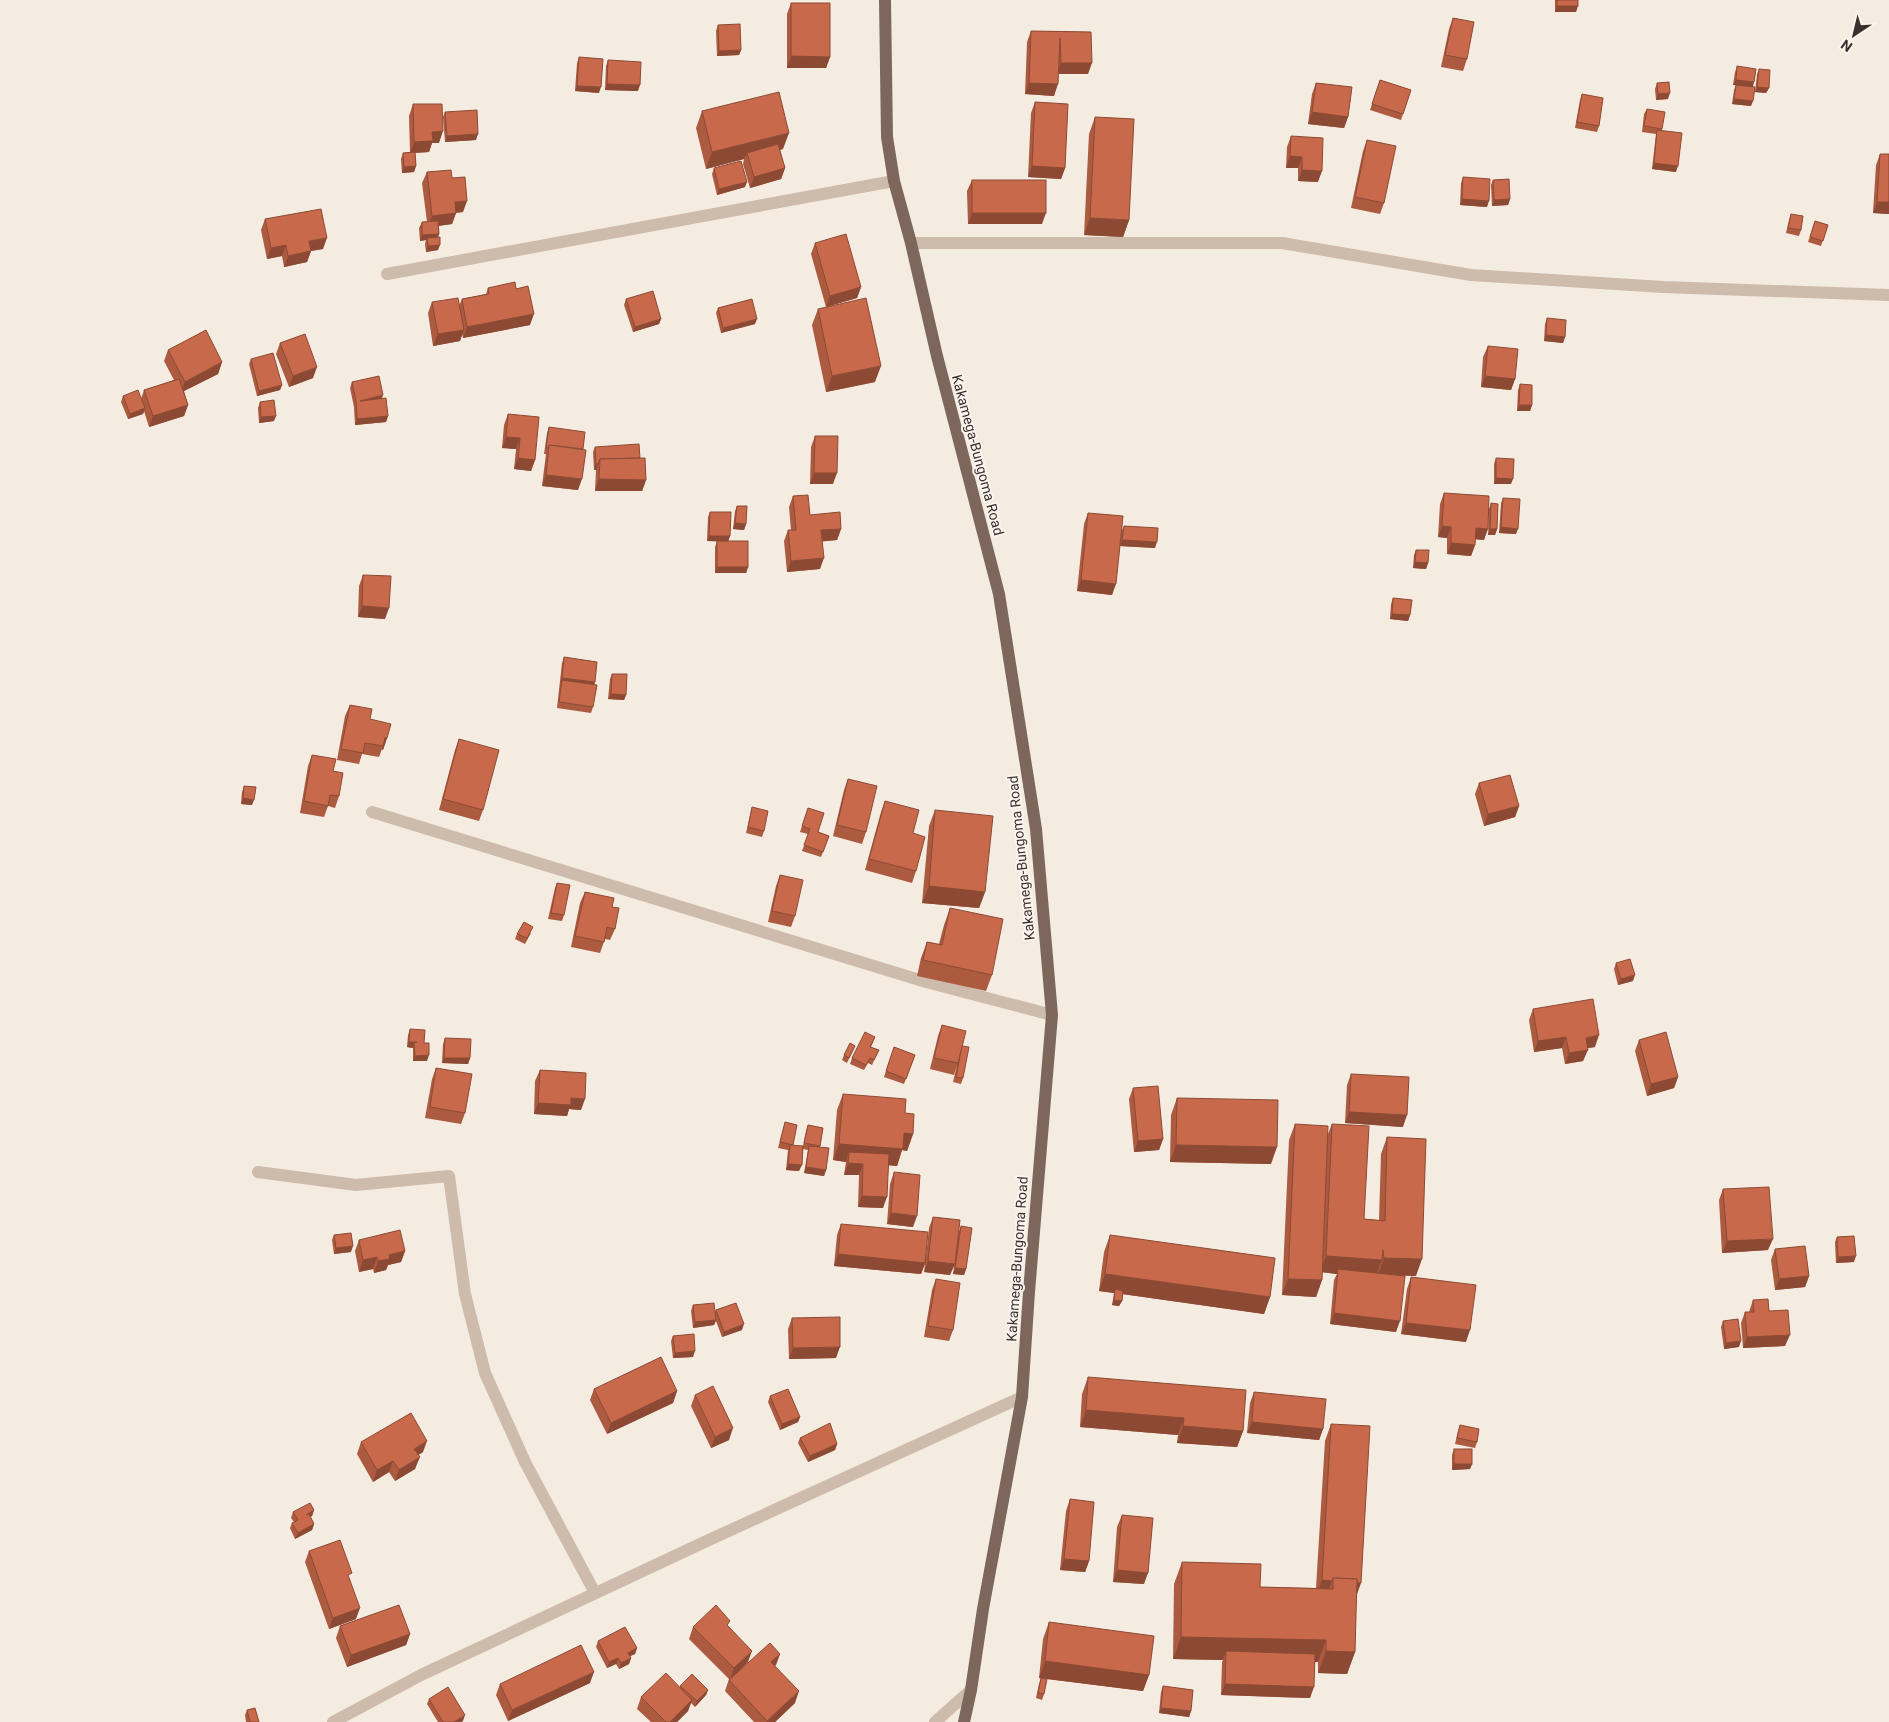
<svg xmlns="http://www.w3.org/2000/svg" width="1889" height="1722" viewBox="0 0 1889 1722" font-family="Roboto,sans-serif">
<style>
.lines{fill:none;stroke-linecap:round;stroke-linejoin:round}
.minor{stroke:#cdbbac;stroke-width:12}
.primary{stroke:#7d675c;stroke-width:12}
.wall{fill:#ac5a40}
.shaded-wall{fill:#8c4a34}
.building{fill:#c8694b;stroke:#8c4a34}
.labels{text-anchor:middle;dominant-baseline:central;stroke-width:4;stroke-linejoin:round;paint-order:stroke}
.street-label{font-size:14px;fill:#3b302b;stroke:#fbf5ee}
</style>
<rect width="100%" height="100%" fill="#f4ebe1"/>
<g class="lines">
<g class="minor">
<path d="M911 243H1282L1471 275 1663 287 1889 295"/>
<path d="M387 274 894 181"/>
<path d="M372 812 926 982 1052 1015"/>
<path d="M258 1172 356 1185 449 1176 465 1294 485 1373 525 1462 595 1593"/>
<path d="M333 1722 421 1675 711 1539 1022 1397"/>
<path d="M935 1722 971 1690"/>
</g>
<path class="primary" d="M885 0 887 137 894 181 911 243 937 356 999 594 1036 829 1052 1015 1029 1292 1022 1397 983 1609 971 1690 964 1722"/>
</g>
<g class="wall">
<path d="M1555 0H1578L1576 12H1555Z"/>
<path d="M791 3 830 57 826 68H787V14Z"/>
<path d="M1453 18 1467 59 1463 71 1441 67 1449 29Z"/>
<path d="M718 25 741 50 739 55 717 56 716 31Z"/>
<path d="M1031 31 1091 32 1088 74H1058L1054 96 1025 94 1027 42Z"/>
<path d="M579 57 599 93 575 91 577 63Z"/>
<path d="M608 60 638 91 605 90 606 66Z"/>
<path d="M1737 66 1754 82 1753 87 1751 106 1732 104 1734 90 1736 85H1733L1735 72Z"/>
<path d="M1759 69 1769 88 1766 93 1755 92 1757 74Z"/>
<path d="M1380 80 1411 90 1401 120 1370 110Z"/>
<path d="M1316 83 1348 117 1344 128 1308 124 1312 94Z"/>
<path d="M1657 83 1668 99 1656 100 1655 89Z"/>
<path d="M1582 94 1599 126 1597 132 1575 128 1580 100Z"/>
<path d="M1035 102 1065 168 1061 179 1028 177 1031 113Z"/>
<path d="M413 104 439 143H432L429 152 415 153 416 166 414 172 402 173 401 159 403 153 410 152 409 116Z"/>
<path d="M1647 109 1662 129V131L1676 172 1652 169 1656 134 1642 132 1644 114Z"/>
<path d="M702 111 783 149 780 150 785 168 781 179 750 188 743 164 744 159 706 169 696 128Z"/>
<path d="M445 112 476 140 445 142 443 117Z"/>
<path d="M1095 117 1129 220 1123 237 1084 235 1089 134Z"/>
<path d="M1291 136 1318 182 1298 181V168H1286L1287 147Z"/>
<path d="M1367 140 1384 203 1380 214 1351 208 1363 151Z"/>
<path d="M1880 154 1889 214 1873 213 1876 165Z"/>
<path d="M714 168 745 187 717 195 712 174Z"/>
<path d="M427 172 452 178 463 212 456 213 452 224 439 226V234L438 237V250L426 252 425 244 426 240 420 241 419 228 422 222H427L422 183Z"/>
<path d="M1463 177 1487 207 1460 205 1461 183Z"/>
<path d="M972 180 1042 224H968L967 191Z"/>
<path d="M1493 180 1510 199 1508 205 1492 206 1491 185Z"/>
<path d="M1791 214 1801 230 1799 236 1786 233 1789 220Z"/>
<path d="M265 219 323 249 311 251 307 262 284 267 282 256 267 259 261 230Z"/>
<path d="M1815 221 1828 225 1821 246 1808 242Z"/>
<path d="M815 243 861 287 857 298 826 307 811 254Z"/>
<path d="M488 288 516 289 530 325 463 338 462 334 460 341 433 346 428 313 432 302 459 306 462 299 486 294Z"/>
<path d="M626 299 661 319 659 324 633 332 624 305Z"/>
<path d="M718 308 755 324 721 333 716 313Z"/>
<path d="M818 309 875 382 826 392 812 325Z"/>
<path d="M1547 318 1565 337 1563 343 1544 341 1545 324Z"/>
<path d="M280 343 313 378 289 387 276 354Z"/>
<path d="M1488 346 1515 379 1511 390 1481 387 1483 357Z"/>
<path d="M168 350 222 362 218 374 184 391 188 405 184 416 149 427 144 411 143 414 128 419 121 402 123 396 141 399 144 390 174 380 164 361Z"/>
<path d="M251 359 282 385 280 390 257 396 249 364Z"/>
<path d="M352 382 382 399 388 416 386 422 355 425 354 407 350 388Z"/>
<path d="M1520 384 1532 405 1530 411H1517L1518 390Z"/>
<path d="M260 402 274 421 259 423 258 408Z"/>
<path d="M508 414 535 460 531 471 514 469 516 449 502 448 504 425Z"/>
<path d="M549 427 578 490 542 486 546 454H544L547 433Z"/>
<path d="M815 436 833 484H810L811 447Z"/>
<path d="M595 447 640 458 646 480 642 491H595L596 470H594L593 452Z"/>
<path d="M1496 458 1511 484H1494V464Z"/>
<path d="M1444 493 1489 509 1491 503 1497 529 1495 535H1488L1489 514 1484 540 1475 539V545L1471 556 1447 554V538L1438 537 1440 504Z"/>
<path d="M793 496 810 515 841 529 837 540 822 541 820 569 787 572 784 541 788 530H791L789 507Z"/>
<path d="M1503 498 1516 534 1499 533 1501 503Z"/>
<path d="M737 506 746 524 744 530 733 529 735 511Z"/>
<path d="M710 512 730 536 728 541 748 567 746 573H715V547L717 541H707L708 517Z"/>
<path d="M1088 513 1122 530 1124 526 1155 548 1120 546 1112 595 1077 591 1084 524Z"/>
<path d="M1416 550 1428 563 1426 569 1413 568 1414 555Z"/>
<path d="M363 575 385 619 358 617 359 586Z"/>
<path d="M1393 598 1410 615 1408 621 1390 619 1391 604Z"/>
<path d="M564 657 595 682 594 685 593 707 591 713 557 708 562 663Z"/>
<path d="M612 674 626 695 624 700 608 699 610 679Z"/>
<path d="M350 705 370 719 387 738 383 750 382 749 379 757 362 754 359 764 337 760 345 716Z"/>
<path d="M459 739 483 810 479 821 439 810 455 750Z"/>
<path d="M312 755 333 771 339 796 335 808 328 806 324 817 300 813 308 766Z"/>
<path d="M848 779 866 832 862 844 833 836 844 790Z"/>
<path d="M1479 783 1519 806 1515 817 1484 826 1475 794Z"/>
<path d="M244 786 252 805 241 804 242 792Z"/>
<path d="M885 801 913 833 916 871 912 883 865 870 881 812Z"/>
<path d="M752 807 764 831 762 837 746 833Z"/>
<path d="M808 808 818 832 829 836 821 857 802 851 808 834 800 832Z"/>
<path d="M935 810 985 892 979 908 922 903 929 826Z"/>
<path d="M780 875 795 916 791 927 768 922 776 886Z"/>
<path d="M557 883 564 915 562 921 548 919 555 888Z"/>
<path d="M585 892 612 907 615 929 610 940 605 939 600 953 571 947 580 903Z"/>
<path d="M950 908 992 975 986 991 917 976 921 958 927 942 939 944 944 925Z"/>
<path d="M531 933 525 944 515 939 517 934Z"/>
<path d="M1616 963 1633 981 1618 985 1614 969Z"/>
<path d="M1533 1009 1595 1047 1587 1048 1583 1061 1565 1064 1562 1048 1534 1052 1529 1020Z"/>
<path d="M942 1025 962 1046 963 1078 961 1084 953 1082 957 1065 954 1075 930 1069 938 1036Z"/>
<path d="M410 1029 424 1043 427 1061H413V1048L407 1047 408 1035Z"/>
<path d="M875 1037 871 1047 879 1050 872 1065 868 1063 864 1070 850 1064 852 1058Z"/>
<path d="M445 1038 470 1058 468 1064 442 1063 443 1044Z"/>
<path d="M1639 1040 1678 1077 1674 1088 1647 1096 1635 1051Z"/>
<path d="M855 1046 847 1063 842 1060 844 1055Z"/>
<path d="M894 1047 915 1055 904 1084 884 1077Z"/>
<path d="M436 1068 465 1113 461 1124 425 1118 432 1079Z"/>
<path d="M540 1070 581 1110 569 1109 567 1116 534 1114 535 1081Z"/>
<path d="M1351 1074 1403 1127 1345 1123 1347 1085Z"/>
<path d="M1133 1088 1163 1139 1159 1150 1134 1152 1129 1099Z"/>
<path d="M843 1094 913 1134 907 1151 902 1150 897 1166 888 1165 883 1208 858 1207 859 1175H844L846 1162 833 1160 837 1110Z"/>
<path d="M1177 1098 1271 1164 1170 1162 1171 1115Z"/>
<path d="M785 1122 797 1125 792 1146H803L806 1131 808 1125 823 1128 820 1147 826 1170 824 1176 804 1173 808 1150 803 1149 799 1171 786 1170 788 1150 778 1148Z"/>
<path d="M1295 1124 1328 1134 1332 1124 1364 1219 1379 1220 1381 1154 1387 1137 1416 1276 1396 1275V1332L1330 1324 1334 1280 1337 1274 1322 1272V1280L1316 1297 1282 1295 1289 1140Z"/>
<path d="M894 1172 913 1227 887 1224 890 1184Z"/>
<path d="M1723 1189 1768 1250 1722 1253 1719 1200Z"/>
<path d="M933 1217 950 1275 924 1272 925 1264 921 1274 834 1266 837 1235 841 1224 926 1256 929 1228Z"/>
<path d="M961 1226 966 1269 964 1275 953 1274 959 1231Z"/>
<path d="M334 1235 351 1252 334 1254 332 1240Z"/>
<path d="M1110 1235 1270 1297 1264 1314 1122 1294V1301L1119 1306 1112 1305 1114 1293 1099 1291 1104 1252Z"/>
<path d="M1837 1237 1854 1262 1836 1263 1835 1242Z"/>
<path d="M359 1240 405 1251 401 1262 388 1265 386 1270 374 1273 373 1269 359 1272 355 1251Z"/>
<path d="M1775 1249 1809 1276 1805 1287 1775 1290 1771 1260Z"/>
<path d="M1411 1277 1466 1342 1401 1334 1407 1289Z"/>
<path d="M936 1279 953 1330 949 1341 924 1337 932 1290Z"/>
<path d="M1753 1300 1769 1311 1785 1346 1743 1348 1741 1323 1745 1312H1749Z"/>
<path d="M693 1305 715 1312 716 1310 742 1330 722 1337 716 1321 714 1325 693 1328 691 1311Z"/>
<path d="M792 1318 836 1358 789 1359 788 1329Z"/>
<path d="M1723 1321 1739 1347 1724 1349 1721 1327Z"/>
<path d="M673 1336 693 1357 673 1358 671 1341Z"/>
<path d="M1088 1377 1243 1431 1237 1447 1177 1443 1178 1435 1080 1427 1082 1394Z"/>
<path d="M594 1389 677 1391 673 1403 607 1434 590 1400Z"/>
<path d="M1254 1392 1323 1429 1319 1440 1247 1433 1250 1403Z"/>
<path d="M695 1395 729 1440 711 1448 691 1406Z"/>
<path d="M770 1396 800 1417 798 1422 780 1430 768 1402Z"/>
<path d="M1331 1424 1356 1595 1355 1652 1347 1674 1318 1673V1662H1315L1310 1698 1221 1695 1222 1662 1223 1660 1173 1659 1174 1584 1182 1562 1260 1587 1316 1588 1325 1441Z"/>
<path d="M1460 1425 1477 1442 1475 1448 1455 1444 1458 1431Z"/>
<path d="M800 1438 837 1444 835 1450 808 1462 798 1443Z"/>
<path d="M361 1442 423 1452 418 1455 415 1469 395 1481 389 1472 373 1482 357 1454Z"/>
<path d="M1454 1449 1472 1464 1470 1469 1452 1470V1455Z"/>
<path d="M1070 1499 1089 1561 1085 1572 1060 1570 1066 1511Z"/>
<path d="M314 1510 312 1516 310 1517 314 1524 312 1530 295 1539 290 1528 292 1523 294 1522 291 1518 293 1512Z"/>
<path d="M1122 1515 1144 1584 1113 1582 1117 1527Z"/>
<path d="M309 1551 350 1579 356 1619 329 1629 305 1562Z"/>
<path d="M1049 1622 1149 1675 1143 1691 1039 1678 1043 1639Z"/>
<path d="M340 1626 410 1634 406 1645 347 1667 336 1638Z"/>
<path d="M728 1626 748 1662 734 1676 780 1654 775 1666 795 1703 775 1722H754L725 1691 729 1679 689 1639 693 1627Z"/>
<path d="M598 1641 637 1648 635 1654 630 1656 631 1658 629 1664 619 1669 616 1664 607 1668 596 1647Z"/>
<path d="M1041 1678 1044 1694 1042 1700 1036 1698 1039 1684Z"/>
<path d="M590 1683 508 1721 496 1695 500 1684Z"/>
<path d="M680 1686 708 1690 706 1695 695 1707 691 1703 688 1711 677 1722H651L637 1709 641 1697 680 1687Z"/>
<path d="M1163 1686 1191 1711 1189 1717 1159 1713 1161 1692Z"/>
<path d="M429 1699 463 1721 461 1722H438L427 1704Z"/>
<path d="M247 1710 259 1722H246L245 1715Z"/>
</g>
<g class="shaded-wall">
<path d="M1557 6H1578L1576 12H1555Z"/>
<path d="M741 50 739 55 717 56 719 51Z"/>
<path d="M791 56 830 57 826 68H787Z"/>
<path d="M1061 63H1092L1088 74H1057Z"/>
<path d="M1736 80 1754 82 1752 87 1733 85Z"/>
<path d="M1029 83 1058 84 1054 96 1025 94Z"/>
<path d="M607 84 640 85 638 91 605 90Z"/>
<path d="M577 86 601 87 599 93 575 91Z"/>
<path d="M1757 87 1769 88 1766 93 1755 92Z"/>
<path d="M1670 93 1668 99 1656 100 1658 94Z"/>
<path d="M1734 99 1753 101 1751 106 1732 104Z"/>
<path d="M1312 112 1348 117 1344 128 1308 124Z"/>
<path d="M443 131 439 143H432L429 152 410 153 414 142 432 132Z"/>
<path d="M789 133 783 149 748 158 747 153 744 159 706 169 712 152Z"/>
<path d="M478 134 476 140 445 142 447 136Z"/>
<path d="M1290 156 1302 157 1298 168H1286Z"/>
<path d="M1654 163 1678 166 1676 172 1652 169Z"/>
<path d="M416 166 414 172 402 173 404 167Z"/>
<path d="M1032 166 1065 168 1061 179 1028 177Z"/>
<path d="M785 168 781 179 750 188 754 177Z"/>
<path d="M1302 170 1322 171 1318 182 1298 181Z"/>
<path d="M747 182 745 187 717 195 719 189Z"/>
<path d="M1462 199 1489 201 1487 207 1460 205Z"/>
<path d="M1510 199 1508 205 1492 206 1494 200Z"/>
<path d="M467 201 463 212 451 213 455 202Z"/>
<path d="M1877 202H1889V214L1873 213Z"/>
<path d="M456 213 452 224 428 227 432 216Z"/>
<path d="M972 213H1046L1042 224H968Z"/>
<path d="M1090 218 1129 220 1123 237 1084 235Z"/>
<path d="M439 234 437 239 427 238 426 240 420 241 422 235Z"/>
<path d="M327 238 323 249 311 251 307 262 284 267 288 256 309 241Z"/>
<path d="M286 245 282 256 267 259 271 248Z"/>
<path d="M440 245 438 250 426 252 428 246Z"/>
<path d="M861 287 857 298 826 307 830 296Z"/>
<path d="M534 314 530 325 463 338 467 327Z"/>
<path d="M661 319 659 324 633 332 635 327Z"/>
<path d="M757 319 755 324 721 333 723 328Z"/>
<path d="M464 330 460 341 433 346 438 334Z"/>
<path d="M1546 335 1565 337 1563 343 1544 341Z"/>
<path d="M222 362 218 374 180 393 185 382Z"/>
<path d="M881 366 875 382 826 392 832 376Z"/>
<path d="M317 367 313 378 289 387 293 376Z"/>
<path d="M1485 376 1515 379 1511 390 1481 387Z"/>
<path d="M282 385 280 390 257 396 259 391Z"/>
<path d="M383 395 381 401H360Z"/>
<path d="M188 405 184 416 149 427 153 416Z"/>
<path d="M1519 405H1532L1530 411H1517Z"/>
<path d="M145 408 143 414 128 419 130 414Z"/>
<path d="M276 416 274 421 259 423 261 417Z"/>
<path d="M388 416 386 422 355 425 357 419Z"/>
<path d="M506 437 520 438 516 449 502 448Z"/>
<path d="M518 458 535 460 531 471 514 469Z"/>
<path d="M596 464H598L596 470H594Z"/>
<path d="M814 473H837L833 484H810Z"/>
<path d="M546 475 582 479 578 490 542 486Z"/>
<path d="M1496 478 1513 479 1511 484H1494Z"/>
<path d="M599 479 646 480 642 491H595Z"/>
<path d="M735 523 746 524 744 530 733 529Z"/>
<path d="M1442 526 1451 527 1447 538 1438 537Z"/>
<path d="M1501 527 1518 529 1516 534 1499 533Z"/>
<path d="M1476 528 1488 529 1484 540 1472 539Z"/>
<path d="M841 529 837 540 817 542 821 530Z"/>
<path d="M1490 529H1497L1495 535H1488Z"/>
<path d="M709 536H730L728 542 707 541Z"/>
<path d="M1122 540 1157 542 1155 548 1120 546Z"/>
<path d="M1451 543 1475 545 1471 556 1447 554Z"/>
<path d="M824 558 820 569 787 572 791 561Z"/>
<path d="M1415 562 1428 563 1426 569 1413 568Z"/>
<path d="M717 567H748L746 573H715Z"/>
<path d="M1081 580 1116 584 1112 595 1077 591Z"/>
<path d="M362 606 389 608 385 619 358 617Z"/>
<path d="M1392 614 1410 615 1408 621 1390 619Z"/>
<path d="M562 678 595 682 593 688 562 680 560 683Z"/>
<path d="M611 694 626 695 624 700 608 699Z"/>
<path d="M385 738H387L383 750 382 749Z"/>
<path d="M243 798 254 800 252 805 241 804Z"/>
<path d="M1519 806 1515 817 1484 826 1488 814Z"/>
<path d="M929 886 985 892 979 908 922 903Z"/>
<path d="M1635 975 1633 981 1618 985 1621 979Z"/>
<path d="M1599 1035 1595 1047 1582 1049 1586 1038Z"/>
<path d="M1566 1037 1562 1048 1534 1052 1538 1041Z"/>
<path d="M409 1042H417L414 1043 413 1048 407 1047Z"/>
<path d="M1588 1050 1583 1061 1565 1064 1569 1053Z"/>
<path d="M429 1055 427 1061H413L415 1056Z"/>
<path d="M444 1058H470L468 1064 442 1063Z"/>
<path d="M1678 1077 1674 1088 1647 1096 1651 1084Z"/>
<path d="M571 1098 585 1099 581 1110 569 1109 567 1116 534 1114 538 1103Z"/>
<path d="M1349 1112 1407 1115 1403 1127 1345 1123Z"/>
<path d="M904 1133 913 1134 907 1151 902 1150 897 1166 849 1162V1152L846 1162 833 1160 839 1144Z"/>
<path d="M1163 1139 1159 1150 1134 1152 1138 1141Z"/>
<path d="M1176 1145 1277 1147 1271 1164 1170 1162Z"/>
<path d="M848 1163 863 1164 859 1175H844Z"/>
<path d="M788 1164 802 1165 799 1171 786 1170Z"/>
<path d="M806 1167 826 1170 824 1176 804 1173Z"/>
<path d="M862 1196 887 1197 883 1208 858 1207Z"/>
<path d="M891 1213 917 1216 913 1227 887 1224Z"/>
<path d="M1773 1239 1768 1250 1722 1253 1727 1241Z"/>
<path d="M353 1246 351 1252 334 1254 336 1248Z"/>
<path d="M405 1251 401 1262 388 1265 386 1270 374 1273 378 1261 389 1255Z"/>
<path d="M838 1254 925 1263 921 1274 834 1266Z"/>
<path d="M1326 1256 1382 1260 1376 1276 1338 1269 1337 1274 1320 1272Z"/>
<path d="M1856 1256 1854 1262 1836 1263 1838 1257Z"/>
<path d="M377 1257 373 1269 359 1272 363 1260Z"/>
<path d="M1384 1258 1422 1259 1416 1276 1378 1275Z"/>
<path d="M928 1261 955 1264 950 1275 924 1272Z"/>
<path d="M955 1268 966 1269 964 1275 953 1274Z"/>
<path d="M1105 1274 1270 1297 1264 1314 1115 1293V1289L1114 1293 1099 1291Z"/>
<path d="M1809 1276 1805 1287 1775 1290 1779 1279Z"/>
<path d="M1288 1279 1322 1280 1316 1297 1282 1295Z"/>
<path d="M1114 1300 1122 1301 1119 1306 1112 1305Z"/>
<path d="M1334 1313 1400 1321 1396 1332 1330 1324Z"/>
<path d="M716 1320 714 1325 693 1328 695 1322Z"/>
<path d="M1406 1323 1470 1330 1466 1342 1401 1334Z"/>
<path d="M744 1324 742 1330 722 1337 724 1332Z"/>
<path d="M1790 1335 1785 1346 1743 1348 1747 1337Z"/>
<path d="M1741 1341 1739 1347 1724 1349 1726 1343Z"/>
<path d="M840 1347 836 1358 789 1359 793 1348Z"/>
<path d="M695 1351 693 1357 673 1358 675 1353Z"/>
<path d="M677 1391 673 1403 607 1434 611 1423Z"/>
<path d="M1086 1410 1184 1418 1178 1435 1080 1427Z"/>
<path d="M800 1417 798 1422 780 1430 782 1424Z"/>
<path d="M1252 1422 1323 1429 1319 1440 1247 1433Z"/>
<path d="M1183 1426 1243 1431 1237 1447 1177 1443Z"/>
<path d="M733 1428 729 1440 711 1448 715 1437Z"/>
<path d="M427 1441 423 1452 410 1460 414 1449Z"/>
<path d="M837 1444 835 1450 808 1462 810 1456Z"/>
<path d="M420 1457 415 1469 395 1481 399 1470Z"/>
<path d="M393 1461 389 1472 373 1482 377 1470Z"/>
<path d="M1454 1464H1472L1470 1469 1452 1470Z"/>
<path d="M314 1510 312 1516 304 1520 306 1515Z"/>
<path d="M314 1524 312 1530 295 1539 298 1533Z"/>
<path d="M1064 1559 1089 1561 1085 1572 1060 1570Z"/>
<path d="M1117 1570 1148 1573 1144 1584 1113 1582Z"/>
<path d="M1322 1580 1332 1581 1326 1598 1316 1597Z"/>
<path d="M1333 1581 1361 1583 1355 1600Z"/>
<path d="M360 1608 356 1619 329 1629 333 1618Z"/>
<path d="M410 1634 406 1645 347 1667 351 1655Z"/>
<path d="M1181 1637 1326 1640 1318 1662 1226 1660V1651L1223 1660 1173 1659Z"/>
<path d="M637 1648 635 1654 626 1658 628 1653Z"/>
<path d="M752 1651 748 1662 730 1680 734 1668Z"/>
<path d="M1326 1651 1355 1652 1347 1674 1318 1673Z"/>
<path d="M780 1654 776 1665 767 1673 771 1662Z"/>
<path d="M618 1658 616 1664 607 1668 609 1662Z"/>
<path d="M631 1658 629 1664 619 1669 621 1663Z"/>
<path d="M1045 1661 1149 1675 1143 1691 1039 1678Z"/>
<path d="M594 1672 590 1683 508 1721 512 1710Z"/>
<path d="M1225 1684 1314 1687 1310 1698 1221 1695Z"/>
<path d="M708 1690 706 1695 695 1707 697 1701Z"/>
<path d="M799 1691 795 1703 775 1722H767Z"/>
<path d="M692 1700 688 1711 677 1722H670Z"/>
<path d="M1161 1708 1191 1711 1189 1717 1159 1713Z"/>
<path d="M465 1715 463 1721 461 1722H454Z"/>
</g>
<g class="building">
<rect x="1557" y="0" width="21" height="6"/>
<path d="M791 3H830V57L791 56Z"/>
<path d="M1453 18 1474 22 1467 59 1445 55Z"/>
<path d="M740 24 741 50 719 51 718 25Z"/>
<path d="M1031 31 1091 32 1092 63H1061L1060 38 1058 84 1029 83Z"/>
<path d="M579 57 603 59 601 87 577 86Z"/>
<path d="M608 60 641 62 640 85 607 84Z"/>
<path d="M1737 66 1756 69 1754 82 1736 80Z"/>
<path d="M1759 69 1770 70 1769 88 1757 87Z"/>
<path d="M1380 80 1411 90 1403 114 1372 104Z"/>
<path d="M1669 82 1670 93 1658 94 1657 83Z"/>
<path d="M1316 83 1352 87 1348 117 1312 112Z"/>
<path d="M1736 85 1755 87 1753 101 1734 99Z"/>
<path d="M779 92 789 133 712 152 702 111Z"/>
<path d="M1582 94 1603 98 1599 126 1577 122Z"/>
<path d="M1035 102 1068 104 1065 168 1032 166Z"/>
<path d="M413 104H442L443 131 432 132 433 141 414 142Z"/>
<path d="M1647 109 1665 112 1662 129 1644 126Z"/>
<path d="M477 110 478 134 447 136 445 112Z"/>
<path d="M1095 117 1134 119 1129 220 1090 218Z"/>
<path d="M1657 130 1682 133 1678 166 1654 163Z"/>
<path d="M1291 136 1323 138 1322 171 1302 170V157L1290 156Z"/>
<path d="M1367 140 1396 146 1384 203 1355 197Z"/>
<path d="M778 144 785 168 754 177 747 153Z"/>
<path d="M415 152 416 166 404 167 403 153Z"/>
<path d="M1880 154H1889V202H1877Z"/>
<path d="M741 161 747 182 719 189 714 168Z"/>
<path d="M451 170 452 178 465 177 467 201 455 202 456 213 432 216 427 172Z"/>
<path d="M1463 177 1490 179 1489 201 1462 199Z"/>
<path d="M1509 179 1510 199 1494 200 1493 180Z"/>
<rect x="972" y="180" width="74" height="33"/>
<path d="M321 209 327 238 309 241 311 251 288 256 286 245 271 248 265 219Z"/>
<path d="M1791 214 1803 216 1801 230 1788 228Z"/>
<path d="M438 221 439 234 422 235V222Z"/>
<path d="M1815 221 1828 225 1823 241 1810 237Z"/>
<path d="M846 234 861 287 830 296 815 243Z"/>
<path d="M440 237V245L428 246 427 238Z"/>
<path d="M515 282 516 289 528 286 534 314 467 327 462 299 489 294 488 288Z"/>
<path d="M653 291 661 319 635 327 626 299Z"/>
<path d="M458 298 464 330 438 334 432 302Z"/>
<path d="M866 298 881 366 832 376 818 309Z"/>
<path d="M752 299 757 319 723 328 718 308Z"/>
<path d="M1547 318 1566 320 1565 337 1546 335Z"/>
<path d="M206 330 222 362 185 382 168 350Z"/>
<path d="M305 334 317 367 293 376 280 343Z"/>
<path d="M1488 346 1518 349 1515 379 1485 376Z"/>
<path d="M273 353 282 385 259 391 251 359Z"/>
<path d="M379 376 383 395 360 401 386 398 388 416 357 419 356 402 352 382Z"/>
<path d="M179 379 188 405 153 416 144 390Z"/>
<path d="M1520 384 1532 385V405H1519Z"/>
<path d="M138 390 145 408 130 414 123 396Z"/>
<path d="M274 400 276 416 261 417 260 402Z"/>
<path d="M508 414 539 417 535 460 518 458 520 438 506 437Z"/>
<path d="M549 427 585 432 583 449 549 445 548 448H546Z"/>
<path d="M815 436H838L837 473H814Z"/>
<path d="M639 444 640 458 600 459 598 464H596L595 447Z"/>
<path d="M549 445 586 450 582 479 546 475Z"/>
<path d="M645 458 646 480 599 479 600 459Z"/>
<path d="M1496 458 1514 459 1513 479 1496 478Z"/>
<path d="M1444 493 1489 496 1488 529 1476 528 1475 545 1451 543V527L1442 526Z"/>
<path d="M808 495 810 515 840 512 841 529 821 530 824 558 791 561 788 530H796L793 496Z"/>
<path d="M1503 498 1520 499 1518 529 1501 527Z"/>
<path d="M1491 503 1498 504 1497 529H1490Z"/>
<path d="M737 506H747L746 524 735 523Z"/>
<path d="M710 512H731L730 536H709Z"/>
<path d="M1088 513 1123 516 1116 584 1081 580Z"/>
<path d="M1124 526 1158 528 1157 542 1122 540Z"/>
<rect x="717" y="541" width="31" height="26"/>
<path d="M1416 550H1429L1428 563 1415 562Z"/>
<path d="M363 575 391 576 389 608 362 606Z"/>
<path d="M1393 598 1412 600 1410 615 1392 614Z"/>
<path d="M564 657 597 662 595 682 562 678Z"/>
<path d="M612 674H627L626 695 611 694Z"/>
<path d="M562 680 597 685 593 707 559 702Z"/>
<path d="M350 705 372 709 370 719 391 724 387 738H385L383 746 365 743 363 753 341 749Z"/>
<path d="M459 739 499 750 483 810 443 799Z"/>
<path d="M312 755 336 759 333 771 343 773 339 796 330 795 328 806 304 801Z"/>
<path d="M1510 775 1519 806 1488 814 1479 783Z"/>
<path d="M848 779 877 786 866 832 837 825Z"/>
<path d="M244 786 256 787 254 800 243 798Z"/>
<path d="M885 801 919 810 913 833 925 837 916 871 869 859Z"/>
<path d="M752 807 768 811 764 831 748 827Z"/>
<path d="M808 808 824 813 818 832 829 836 823 852 804 845 810 829 802 826Z"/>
<path d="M935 810 993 816 985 892 929 886Z"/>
<path d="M780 875 803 880 795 916 772 911Z"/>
<path d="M557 883 570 885 564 915 551 913Z"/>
<path d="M585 892 614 898 612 907 619 908 615 929 607 927 604 942 575 936Z"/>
<path d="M950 908 1003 919 992 975 923 960 927 942 942 945Z"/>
<path d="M524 922 533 927 527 938 517 934Z"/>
<path d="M1630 959 1635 975 1621 979 1616 963Z"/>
<path d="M1593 999 1599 1035 1586 1038 1588 1050 1569 1053 1566 1037 1538 1041 1533 1009Z"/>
<path d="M942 1025 966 1031 958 1063 934 1058Z"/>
<path d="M410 1029 425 1030 424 1043H429V1055L415 1056 414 1043 417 1042H409Z"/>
<path d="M865 1032 875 1037 870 1047 879 1050 874 1060 870 1058 866 1065 852 1058Z"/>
<path d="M1666 1032 1678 1077 1651 1084 1639 1040Z"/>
<path d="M445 1038 471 1039 470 1058H444Z"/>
<path d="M850 1043 855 1046 849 1058 844 1055Z"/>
<path d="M962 1046 969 1047 963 1078 956 1077Z"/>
<path d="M894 1047 915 1055 906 1079 886 1071Z"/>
<path d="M436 1068 472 1074 465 1113 430 1107Z"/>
<path d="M540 1070 586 1073 585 1099 571 1098V1105L538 1103Z"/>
<path d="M1351 1074 1409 1077 1407 1115 1349 1112Z"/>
<path d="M1158 1086 1163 1139 1138 1141 1133 1088Z"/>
<path d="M843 1094 906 1099 905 1113 914 1114 913 1134 904 1133 903 1149 839 1144Z"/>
<path d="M1177 1098 1278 1100 1277 1147 1176 1145Z"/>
<path d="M785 1122 797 1125 793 1145 780 1142Z"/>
<path d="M1295 1124 1328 1126 1322 1280 1288 1279Z"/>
<path d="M1332 1124 1369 1126 1364 1219 1385 1221 1387 1137 1426 1139 1422 1259 1384 1258 1383 1250 1382 1260 1326 1256Z"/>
<path d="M808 1125 823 1128 820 1146 804 1143Z"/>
<path d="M790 1145 803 1146 802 1165 788 1164Z"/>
<path d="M809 1146 829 1148 826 1170 806 1167Z"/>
<path d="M849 1152 889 1154 887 1197 862 1196 863 1164 848 1163Z"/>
<path d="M894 1172 920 1175 917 1216 891 1213Z"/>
<path d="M1769 1187 1773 1239 1727 1241 1723 1189Z"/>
<path d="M933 1217 960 1220 955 1264 928 1261Z"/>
<path d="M841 1224 928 1232 925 1263 838 1254Z"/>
<path d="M961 1226 972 1228 966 1269 955 1268Z"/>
<path d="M400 1230 405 1251 389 1255 390 1259 378 1261 377 1257 363 1260 359 1240Z"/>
<path d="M351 1233 353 1246 336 1248 334 1235Z"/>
<path d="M1110 1235 1275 1258 1270 1297 1105 1274Z"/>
<path d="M1854 1236 1856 1256 1838 1257 1837 1237Z"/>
<path d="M1805 1246 1809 1276 1779 1279 1775 1249Z"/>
<path d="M1338 1269 1405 1276 1400 1321 1334 1313Z"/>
<path d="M1411 1277 1476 1285 1470 1330 1406 1323Z"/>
<path d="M936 1279 960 1283 953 1330 928 1326Z"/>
<path d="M1115 1289 1123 1291 1122 1301 1114 1300Z"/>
<path d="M1768 1299 1769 1311 1788 1310 1790 1335 1747 1337 1745 1312H1754L1753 1300Z"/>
<path d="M714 1303 716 1320 695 1322 693 1305Z"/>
<path d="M736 1303 744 1324 724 1332 716 1310Z"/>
<path d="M840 1317V1347L793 1348 792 1318Z"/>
<path d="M1738 1319 1741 1341 1726 1343 1723 1321Z"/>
<path d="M694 1334 695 1351 675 1353 673 1336Z"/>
<path d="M661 1357 677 1391 611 1423 594 1389Z"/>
<path d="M1088 1377 1246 1390 1243 1431 1183 1426 1184 1418 1086 1410Z"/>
<path d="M713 1386 733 1428 715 1437 695 1395Z"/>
<path d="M788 1389 800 1417 782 1424 770 1396Z"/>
<path d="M1254 1392 1326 1399 1323 1429 1252 1422Z"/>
<path d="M411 1413 427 1441 414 1449 420 1457 399 1470 393 1461 377 1470 361 1442Z"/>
<path d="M830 1423 837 1444 810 1456 800 1438Z"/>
<path d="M1331 1424 1370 1426 1361 1583H1357V1579L1333 1578 1332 1581 1322 1580Z"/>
<path d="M1460 1425 1479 1429 1477 1442 1457 1438Z"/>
<rect x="1454" y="1449" width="18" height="15"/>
<path d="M1070 1499 1094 1502 1089 1561 1064 1559Z"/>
<path d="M310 1503 314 1510 306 1515 309 1514 314 1524 298 1533 292 1523 298 1520 293 1512Z"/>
<path d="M1122 1515 1153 1518 1148 1573 1117 1570Z"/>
<path d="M340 1540 352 1573 348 1575 360 1608 333 1618 309 1551Z"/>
<path d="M1182 1562 1261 1564 1260 1587 1333 1589V1578L1357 1579 1355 1652 1326 1651V1640L1181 1637Z"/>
<path d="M399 1605 410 1634 351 1655 340 1626Z"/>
<path d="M716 1605 730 1621 727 1625 752 1651 734 1668 693 1627Z"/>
<path d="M1049 1622 1154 1636 1149 1675 1045 1661Z"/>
<path d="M625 1627 637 1648 628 1653 631 1658 621 1663 618 1658 609 1662 598 1641Z"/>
<path d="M770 1643 780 1654 771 1662 799 1691 767 1721 729 1680Z"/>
<path d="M581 1645 594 1672 512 1710 500 1684Z"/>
<path d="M1226 1651 1315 1654 1314 1687 1225 1684Z"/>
<path d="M666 1673 692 1700 670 1722H666L641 1697Z"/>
<path d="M692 1674 708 1690 697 1701 680 1686Z"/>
<path d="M1041 1678 1047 1679 1044 1694 1038 1693Z"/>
<path d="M1163 1686 1193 1690 1191 1711 1161 1708Z"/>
<path d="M448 1687 465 1715 454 1722H443L429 1699Z"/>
<path d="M255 1708 259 1722H250L247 1710Z"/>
</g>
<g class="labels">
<g class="street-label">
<text transform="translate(978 455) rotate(75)">Kakamega-Bungoma Road</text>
<text transform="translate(1021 858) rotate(-96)">Kakamega-Bungoma Road</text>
<text transform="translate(1017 1259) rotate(-86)">Kakamega-Bungoma Road</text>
</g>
</g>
<g transform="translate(1854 35) rotate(215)" stroke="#fbf5ee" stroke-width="4" paint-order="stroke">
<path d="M0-4L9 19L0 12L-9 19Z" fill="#3b302b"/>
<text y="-8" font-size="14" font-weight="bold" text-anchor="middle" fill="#3b302b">N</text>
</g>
</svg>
